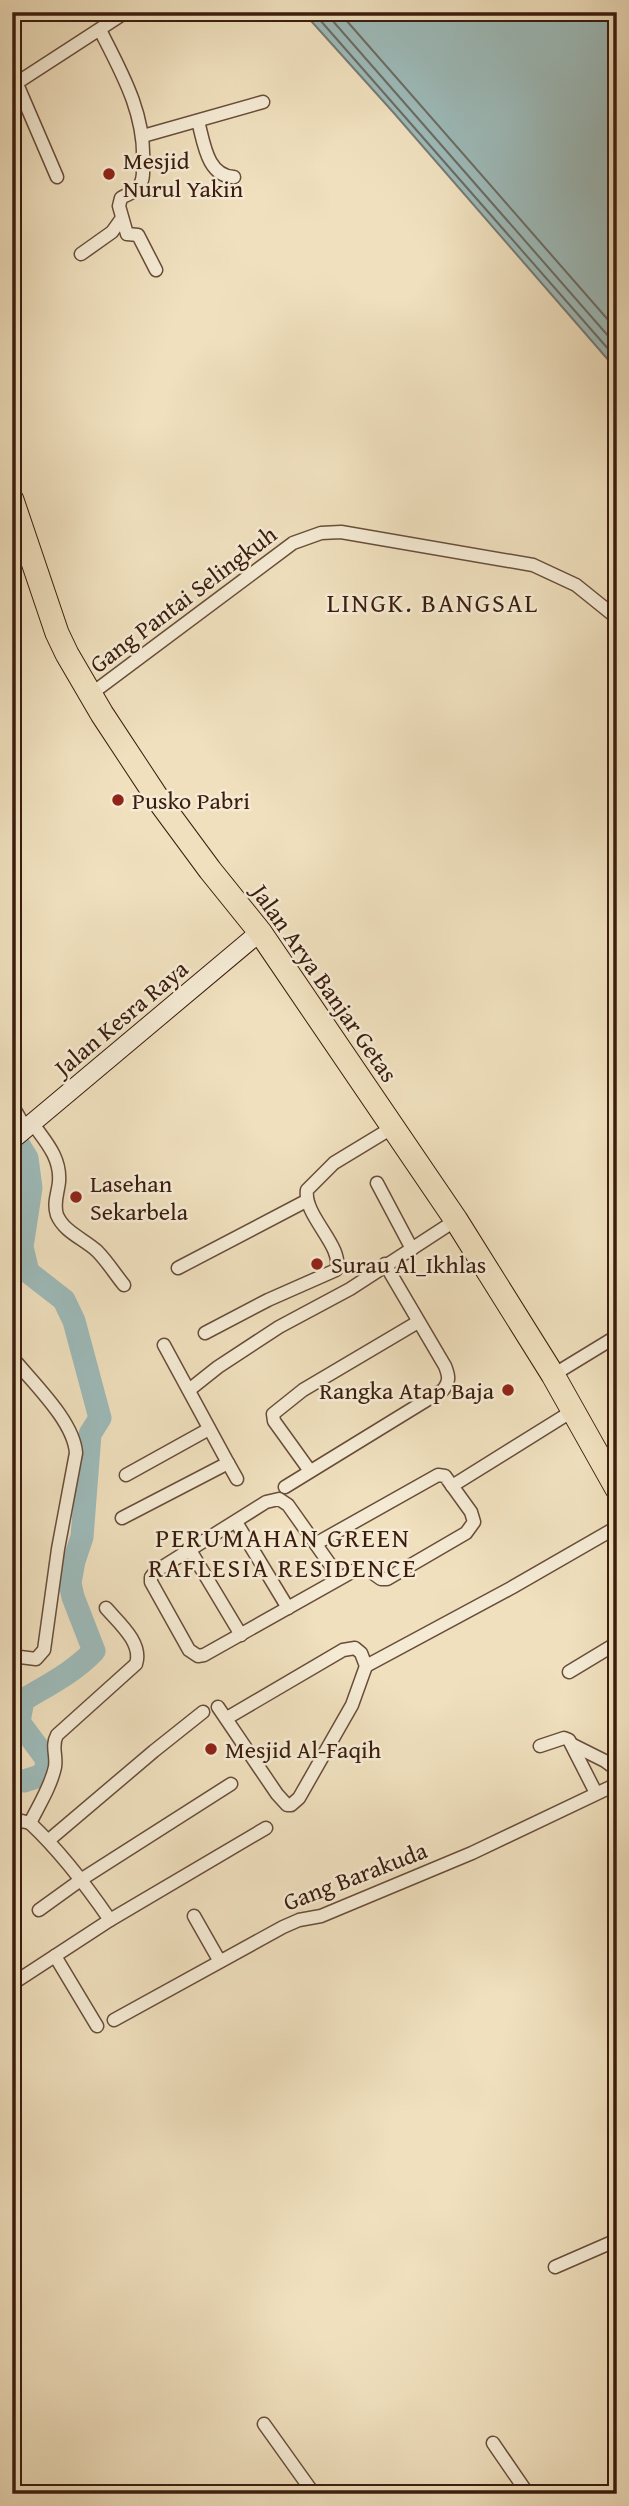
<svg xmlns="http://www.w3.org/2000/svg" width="629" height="2506" viewBox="0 0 629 2506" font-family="'Gentium Book Plus',serif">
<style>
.water{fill:#9dbbba;stroke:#767b75;stroke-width:2}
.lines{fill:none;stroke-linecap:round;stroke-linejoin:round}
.shore{stroke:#6c6c64;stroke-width:2}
.river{stroke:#9dbbba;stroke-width:23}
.street-casing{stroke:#684d3a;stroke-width:15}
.secondary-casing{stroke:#3b1c0e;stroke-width:20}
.highway-casing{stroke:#3b1c0e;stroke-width:25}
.street{stroke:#f5ebd5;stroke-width:12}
.secondary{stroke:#f5ebd5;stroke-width:18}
.highway{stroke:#f0e0be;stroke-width:23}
.poi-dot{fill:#8f2418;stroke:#f5ebd5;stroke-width:2.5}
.labels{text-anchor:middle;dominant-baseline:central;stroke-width:5;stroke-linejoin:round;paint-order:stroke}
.poi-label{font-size:24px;fill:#3b1c0e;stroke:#f5ebd5;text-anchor:start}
.street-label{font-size:24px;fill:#3b1c0e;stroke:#f5ebd5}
.neighbourhood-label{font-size:26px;letter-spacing:2px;fill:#3b1c0e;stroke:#f5ebd5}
</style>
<rect width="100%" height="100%" fill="#f0e0be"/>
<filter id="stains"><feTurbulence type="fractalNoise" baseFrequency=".00286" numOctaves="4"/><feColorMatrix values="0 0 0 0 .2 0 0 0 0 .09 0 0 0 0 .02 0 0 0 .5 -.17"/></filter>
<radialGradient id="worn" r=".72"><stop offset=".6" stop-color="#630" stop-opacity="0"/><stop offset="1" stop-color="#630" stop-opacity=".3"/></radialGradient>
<path class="water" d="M303 12H617V370L393 112Z"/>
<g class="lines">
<g class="shore">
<path d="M313 12 617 359"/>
<path d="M325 12 617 346"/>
<path d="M339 12 617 330"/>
</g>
<path class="river" d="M12 1134 27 1158 31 1188 22 1247 28 1272 64 1300 74 1321 100 1418 90 1434 82 1537 74 1561 70 1583 73 1597 94 1651C74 1672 48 1685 23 1700L19 1722 45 1757 48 1767 40 1776 24 1781"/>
<g class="street-casing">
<g id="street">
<path d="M100 30C122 73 146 115 143 165 143 172 144 180 139 186 135 193 127 194 121 198L119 206 127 234 138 235 156 270"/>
<path d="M17 84 57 177"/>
<path d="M12 86 126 12"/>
<path d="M198 121C204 143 207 176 234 177"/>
<path d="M143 136 263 102"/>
<path d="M81 254 112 232 122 218"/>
<path d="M91 694 293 543 321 533 341 532 533 565 576 585 617 618"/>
<path d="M12 1105 26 1129"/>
<path d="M33 1124C46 1142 61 1158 59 1182 58 1193 53 1203 57 1215 64 1232 84 1239 97 1251 107 1261 115 1274 124 1285"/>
<path d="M377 1183 412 1249"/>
<path d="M178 1268 306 1201"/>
<path d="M205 1333 268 1300 336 1270C345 1247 303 1216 307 1190L334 1163 395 1126"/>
<path d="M12 1357C32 1382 74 1421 76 1453L58 1549 44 1650 36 1659 12 1656"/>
<path d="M553 1375 617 1336"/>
<path d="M189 1390 218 1367 279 1327 350 1289 456 1220"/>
<path d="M228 1463 237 1479"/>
<path d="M310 1471 274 1421 273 1414 303 1390 418 1322"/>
<path d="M126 1475 209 1429"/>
<path d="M452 1486 574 1410"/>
<path d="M285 1487 443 1390C450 1381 449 1376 445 1366L385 1264"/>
<path d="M122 1518 228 1463 164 1345"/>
<path d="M236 1522 288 1608"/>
<path d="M317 1543 438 1475 445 1476 471 1512 474 1522 466 1533 387 1579H381L367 1569H357L204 1655 198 1656 189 1650 151 1582V1577L156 1571 266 1502 279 1499 288 1505 339 1577"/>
<path d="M190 1550 241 1635"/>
<path d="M366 1666 511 1588 617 1527"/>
<path d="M569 1672 617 1643"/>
<path d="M218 1707 277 1794 287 1805H291L299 1798 352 1705 366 1666 361 1653 355 1648 343 1650 227 1718"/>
<path d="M573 1745 605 1761 617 1770"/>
<path d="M540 1746 564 1738 569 1740 596 1793"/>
<path d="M12 1774 14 1777"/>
<path d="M30 1823C39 1805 51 1786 55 1767 57 1755 51 1746 57 1735L136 1664C143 1643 119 1623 106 1608"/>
<path d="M30 1823C61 1852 86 1885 110 1920"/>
<path d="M12 1826 22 1821 30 1823"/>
<path d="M49 1840 154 1751 203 1712"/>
<path d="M39 1910 82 1879 231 1784"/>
<path d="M194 1916 219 1960"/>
<path d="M55 1956 97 2026"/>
<path d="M12 1984 110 1920 266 1828"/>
<path d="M114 2020 283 1927 299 1920 321 1916 472 1853 617 1784"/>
<path d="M555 2267 617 2240"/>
<path d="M264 2424 314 2494"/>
<path d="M493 2443 528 2494"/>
</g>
</g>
<g class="secondary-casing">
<path id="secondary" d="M12 1140 260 932"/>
</g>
<g class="highway-casing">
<path id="highway" d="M12 500 57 633 67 654 102 714 162 805 210 870 260 932 456 1220 553 1375 617 1489"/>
</g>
<use href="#street" class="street"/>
<use href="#secondary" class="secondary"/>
<use href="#highway" class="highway"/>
</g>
<g class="poi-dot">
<circle cx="109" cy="174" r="7"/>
<circle cx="118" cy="800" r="7"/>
<circle cx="76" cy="1197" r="7"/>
<circle cx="317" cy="1264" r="7"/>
<circle cx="508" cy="1390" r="7"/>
<circle cx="211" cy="1749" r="7"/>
</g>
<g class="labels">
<g class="poi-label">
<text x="123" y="160">Mesjid<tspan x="123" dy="28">Nurul Yakin</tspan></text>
<text x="132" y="800">Pusko Pabri</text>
<text x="90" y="1183">Lasehan<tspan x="90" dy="28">Sekarbela</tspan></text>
<text x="331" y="1264">Surau Al_Ikhlas</text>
<text x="494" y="1390" text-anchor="end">Rangka Atap Baja</text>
<text x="225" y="1749">Mesjid Al-Faqih</text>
</g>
<g class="street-label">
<text transform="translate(183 599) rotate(-37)">Gang Pantai Selingkuh</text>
<text transform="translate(325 983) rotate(55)">Jalan Arya Banjar Getas</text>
<text transform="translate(121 1018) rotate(-40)">Jalan Kesra Raya</text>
<text transform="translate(355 1876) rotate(-21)">Gang Barakuda</text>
</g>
<g class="neighbourhood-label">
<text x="433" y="602">LINGK. BANGSAL</text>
<text x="283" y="1537">PERUMAHAN GREEN<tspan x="283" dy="30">RAFLESIA RESIDENCE</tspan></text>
</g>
</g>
<rect width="629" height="2506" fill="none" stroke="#f0e0be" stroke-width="42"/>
<rect x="14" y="14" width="601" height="2478" fill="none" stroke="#3b1c0e" stroke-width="3.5"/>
<rect x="21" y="21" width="587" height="2464" fill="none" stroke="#3b1c0e" stroke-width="2"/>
<rect width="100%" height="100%" filter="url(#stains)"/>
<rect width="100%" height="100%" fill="url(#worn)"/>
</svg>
